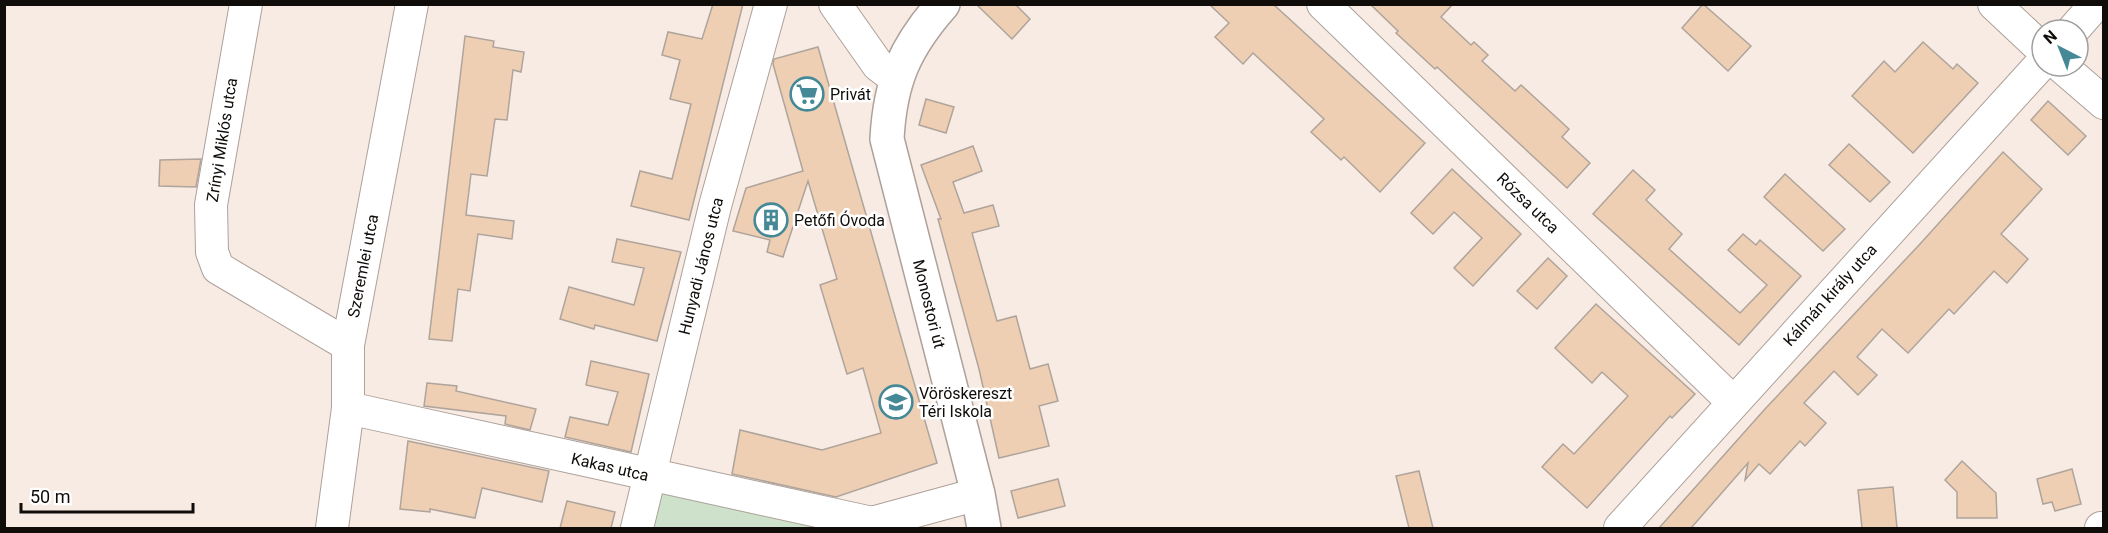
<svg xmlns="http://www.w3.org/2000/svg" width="2108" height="533" viewBox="0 0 2108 533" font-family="Roboto,sans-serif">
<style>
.green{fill:#cee2cb}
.building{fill:#eecfb3;stroke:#afa49b;stroke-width:1.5}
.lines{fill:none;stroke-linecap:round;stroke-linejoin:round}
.minor-casing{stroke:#ada19a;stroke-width:34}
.major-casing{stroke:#ada19a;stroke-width:36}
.minor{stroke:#fff;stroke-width:32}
.major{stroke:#fff;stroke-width:33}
.labels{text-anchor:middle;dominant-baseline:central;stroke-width:5;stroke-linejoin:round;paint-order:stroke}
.poi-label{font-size:16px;fill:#100c09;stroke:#fff;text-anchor:start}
.street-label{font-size:16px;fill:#100c09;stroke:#fff}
</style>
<rect width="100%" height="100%" fill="#f8ebe3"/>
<path class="green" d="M659 488 849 528H645Z"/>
<g class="building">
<path d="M713 4H743L689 220 631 206 640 171 672 179 691 104 670 99 680 60 662 55 668 32 702 39Z"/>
<path d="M976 4H1015L1030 19 1012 39Z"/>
<path d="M1209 4H1273L1425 143 1380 192 1344 157 1341 160 1311 132 1324 119 1253 53 1243 64 1215 37 1229 23Z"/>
<path d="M1370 4H1453L1441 17 1471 45 1474 42 1488 55 1482 61 1515 91 1521 85 1569 129 1562 137 1590 163 1567 188 1437 67 1435 69 1396 33 1398 31Z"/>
<path d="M1703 4 1751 46 1728 71 1682 28Z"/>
<path d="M465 36 494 41 493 47 524 52 521 72 513 70 507 120 495 119 487 176 471 174 466 215 514 221 512 239 478 234 470 291 458 289 452 341 429 339Z"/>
<path d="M1923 42 1953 69 1957 64 1978 83 1913 153 1852 96 1884 61 1895 72Z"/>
<path d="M818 47 937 463 836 497 732 474 740 430 822 450 881 433 863 368 847 374 820 285 837 279 808 181 783 257 767 252 770 240 733 231 746 188 803 171 773 64 774 59Z"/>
<path d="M926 99 954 107 946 133 919 125Z"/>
<path d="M2048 101 2086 136 2068 155 2031 120Z"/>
<path d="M1849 144 1890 182 1870 202 1829 165Z"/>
<path d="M973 146 982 171 953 182 964 213 993 205 999 226 972 233 997 321 1016 316 1030 369 1048 364 1058 401 1039 406 1049 446 999 458 979 369 938 219H941L921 165Z"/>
<path d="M2003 152 2042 189 2001 234 2028 259 2007 283 1994 271 1954 314 1949 309 1908 353 1882 329 1857 357 1877 375 1858 395 1834 371 1804 403 1826 423 1805 446 1800 441 1770 474 1759 464 1745 480 1748 463 1691 528H1659L1765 409 1920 244Z"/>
<path d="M201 159 196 187 159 186 160 160Z"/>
<path d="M1452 169 1521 234 1473 286 1454 268 1482 238 1454 212 1433 234 1411 213Z"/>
<path d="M1633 170 1655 190 1646 200 1682 234 1669 249 1740 313 1767 285 1728 250 1743 234 1756 245 1760 240 1801 276 1739 345 1593 214Z"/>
<path d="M1785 174 1845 229 1823 251 1764 197Z"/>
<path d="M617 239 681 252 657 341 595 325 594 329 560 319 569 287 634 305 644 268 612 262Z"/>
<path d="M1548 258 1567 276 1537 309 1517 291Z"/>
<path d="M1596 304 1695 394 1672 418 1670 416 1587 508 1542 467 1563 444 1574 454 1628 396 1602 372 1592 383 1555 348Z"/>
<path d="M591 361 649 374 631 452 565 437 570 417 608 425 618 392 586 385Z"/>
<path d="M427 383 457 386 456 391 536 409 530 430 505 424 506 416 424 406Z"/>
<path d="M408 441 549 471 542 502 482 488 475 518 430 509V512L400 509Z"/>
<path d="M1962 461 1996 493 1997 518H1957V492L1945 480Z"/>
<path d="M2072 469 2081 504 2055 511 2052 502 2043 504 2037 479Z"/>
<path d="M1419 471 1433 528H1409L1396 476Z"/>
<path d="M1058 479 1065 506 1018 518 1011 491Z"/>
<path d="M1893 487 1897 528H1862L1858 490Z"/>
<path d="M567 501 615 512 611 528H560Z"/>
</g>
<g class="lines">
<g class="minor-casing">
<g id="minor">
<path d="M246 4 211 205 212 252 218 268 348 345"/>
<path d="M835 4 878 65 895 78"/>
<path d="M1323 4 1733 402"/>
<path d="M1994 4 2042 49"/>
<path d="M2073 30 2096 4"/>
<path d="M2061 66 2104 103"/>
<path d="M348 408 872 523"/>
<path d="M332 528 348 408V345L412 4"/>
<path d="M637 528 715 206 771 4"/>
<path d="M863 528 872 523 978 494"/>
<path d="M1620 528 2042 63"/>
<path d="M2101 528H2104"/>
</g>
</g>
<g class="major-casing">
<path id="major" d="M943 4C905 47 890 81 887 139L978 494 984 528"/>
</g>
<use href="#minor" class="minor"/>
<use href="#major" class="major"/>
</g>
<defs>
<g id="supermarket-ring" transform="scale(1.725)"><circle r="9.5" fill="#fff" stroke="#458997" stroke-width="1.5"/><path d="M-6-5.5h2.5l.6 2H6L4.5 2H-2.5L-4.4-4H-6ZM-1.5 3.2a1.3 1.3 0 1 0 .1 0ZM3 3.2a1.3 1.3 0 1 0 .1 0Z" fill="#458997"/></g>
<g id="building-ring" transform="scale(1.725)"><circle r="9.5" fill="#fff" stroke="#458997" stroke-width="1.5"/><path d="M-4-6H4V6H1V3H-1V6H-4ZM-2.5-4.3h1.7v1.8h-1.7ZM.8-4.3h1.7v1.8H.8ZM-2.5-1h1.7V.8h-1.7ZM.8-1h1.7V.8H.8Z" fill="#458997"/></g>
<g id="school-ring" transform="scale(1.725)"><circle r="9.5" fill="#fff" stroke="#458997" stroke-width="1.5"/><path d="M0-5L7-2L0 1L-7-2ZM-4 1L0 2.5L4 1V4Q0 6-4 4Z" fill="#458997"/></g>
</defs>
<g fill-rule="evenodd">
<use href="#supermarket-ring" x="807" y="94"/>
<use href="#building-ring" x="771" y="220"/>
<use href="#school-ring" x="896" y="402"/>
</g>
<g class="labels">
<g class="poi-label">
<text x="830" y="94">Privát</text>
<text x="794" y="220">Petőfi Óvoda</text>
<text x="919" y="393">Vöröskereszt<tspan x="919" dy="18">Téri Iskola</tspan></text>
</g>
<g class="street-label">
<text transform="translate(222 140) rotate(-81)">Zrínyi Miklós utca</text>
<text transform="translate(1528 203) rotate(44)">Rózsa utca</text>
<text transform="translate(363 266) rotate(-79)">Szeremlei utca</text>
<text transform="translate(701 266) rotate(-76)">Hunyadi János utca</text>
<text transform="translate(1830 295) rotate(-48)">Kálmán király utca</text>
<text transform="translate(929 304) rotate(76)">Monostori út</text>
<text transform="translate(610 467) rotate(13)">Kakas utca</text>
</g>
</g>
<rect width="2108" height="533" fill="none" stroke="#100c09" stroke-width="12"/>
<g transform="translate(2060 48) rotate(318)"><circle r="28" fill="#ffffff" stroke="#9f9e9d" stroke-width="1.5"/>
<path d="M0-4.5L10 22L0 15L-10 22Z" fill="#458997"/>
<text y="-9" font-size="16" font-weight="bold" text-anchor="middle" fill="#100c09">N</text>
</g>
<path d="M21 503v9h172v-9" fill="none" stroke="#100c09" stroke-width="3"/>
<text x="30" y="503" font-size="18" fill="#100c09" stroke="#ffffff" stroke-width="4.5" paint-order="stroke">50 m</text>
</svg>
